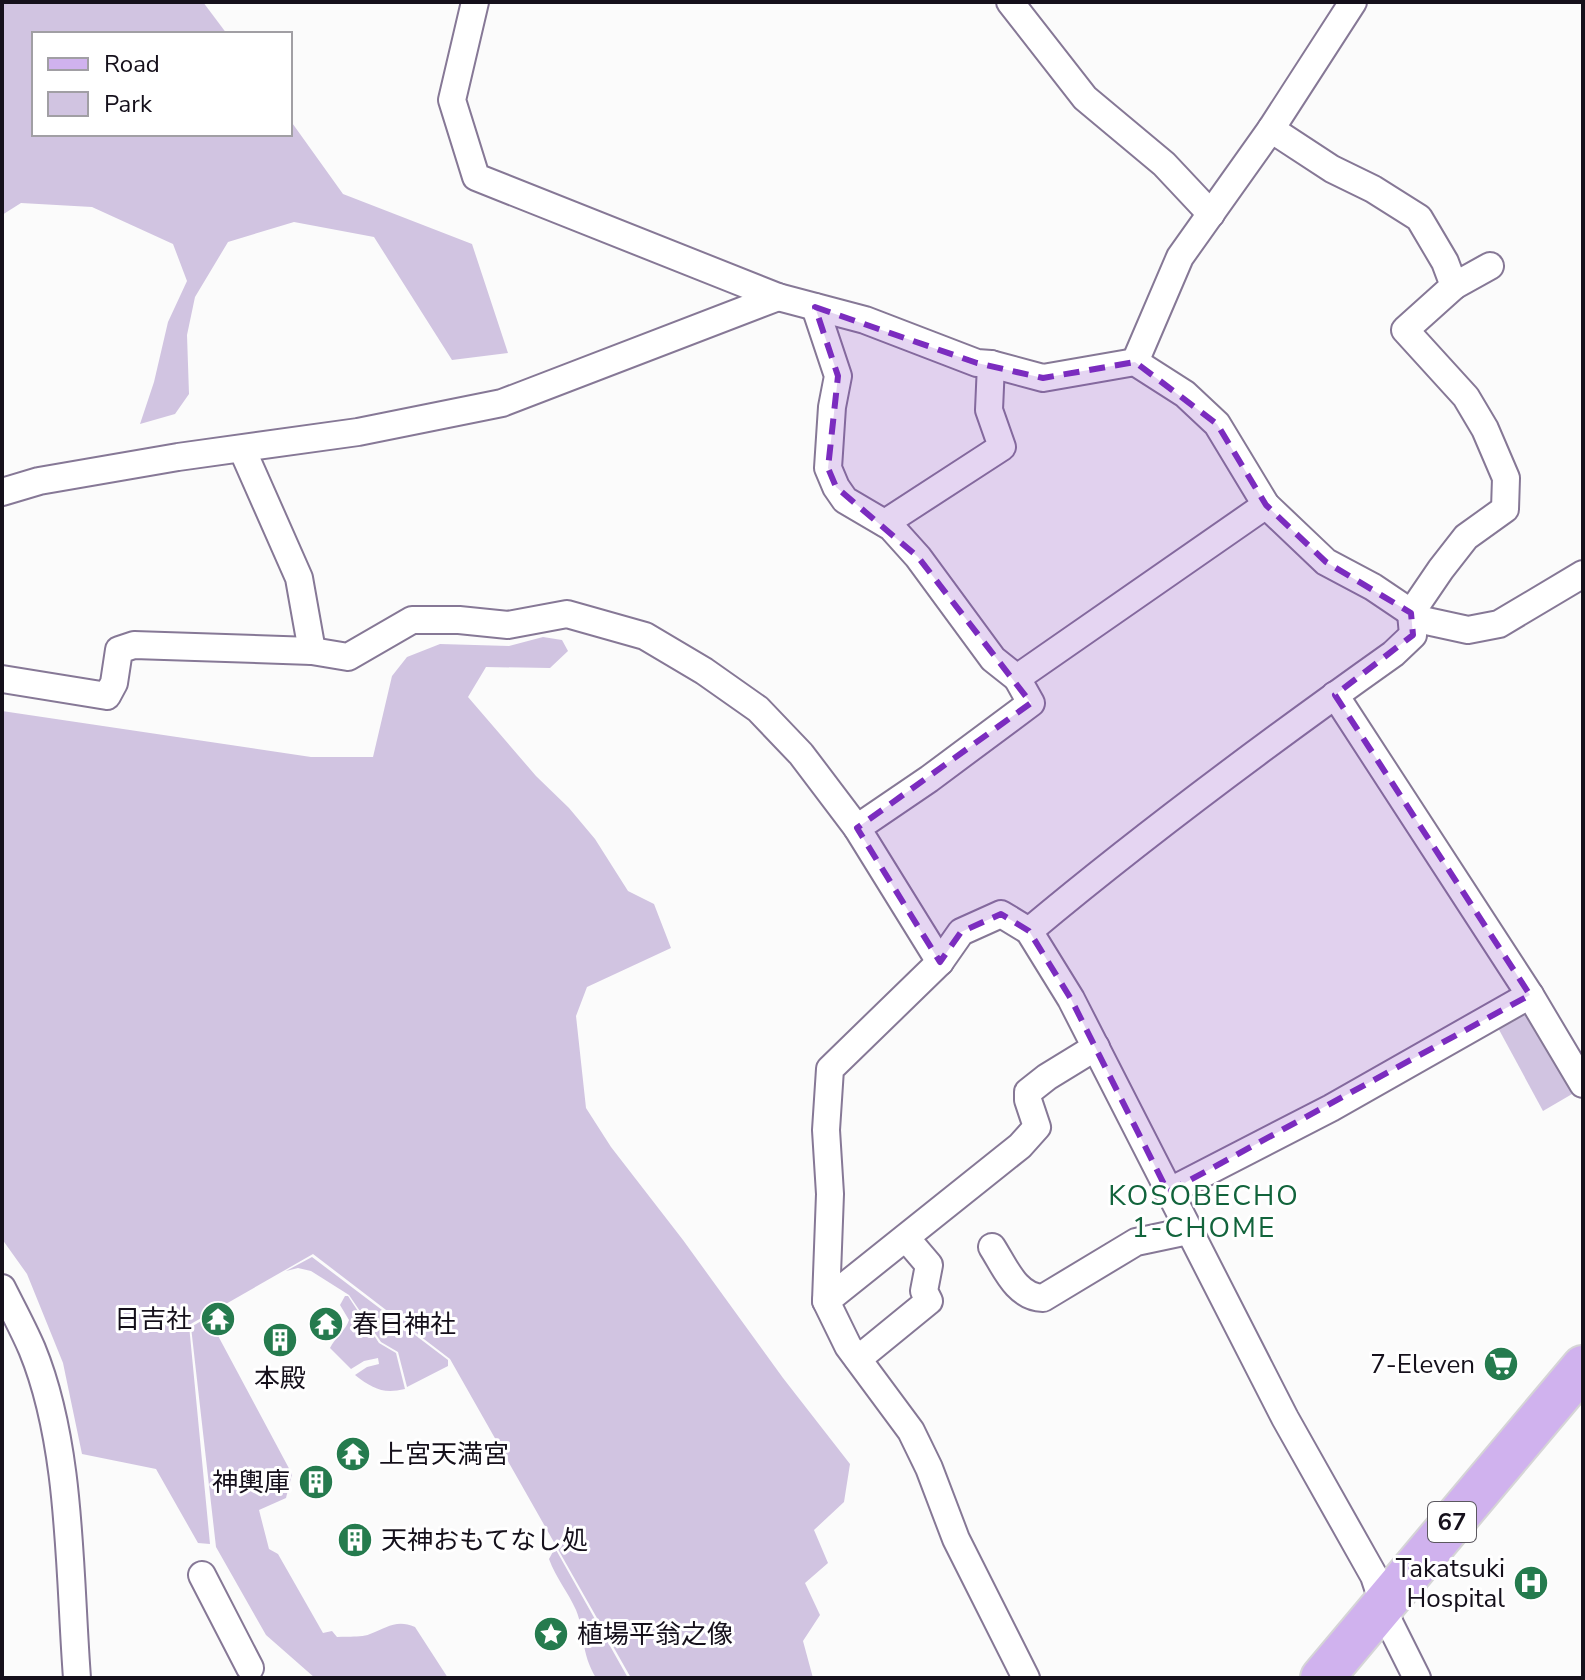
<svg xmlns="http://www.w3.org/2000/svg" width="1585" height="1680" viewBox="0 0 1585 1680" font-family="'Nunito Sans','Noto Sans JP',sans-serif">
<style>
.green{fill:#d1c4e1}
.lines{fill:none;stroke-linecap:round;stroke-linejoin:round}
.street-casing{stroke:#867896;stroke-width:30}
.primary-casing{stroke:#d5d4d6;stroke-width:46}
.street{stroke:#fff;stroke-width:26}
.primary{stroke:#d0b2ee;stroke-width:42}
.marked{fill:#7b2cbf;fill-opacity:0.2;stroke:#7b2cbf;stroke-width:6;stroke-dasharray:16 10;stroke-linejoin:round}
.labels{text-anchor:middle;dominant-baseline:central;stroke-width:6;stroke-linejoin:round;paint-order:stroke}
.shield{fill:#fff;stroke:#5b585f;stroke-width:2}
.shield-label{font-size:24px;font-weight:bold;fill:#15101b}
.poi-label{font-size:26px;fill:#15101b;stroke:#fff;text-anchor:end}
.neighbourhood-label{font-size:28px;letter-spacing:2px;fill:#12643c;stroke:#fff}
</style>
<rect width="100%" height="100%" fill="#fbfbfb"/>
<g class="green">
<path d="M2 2H203L227 34H34V134H290V120L343 194 472 244 508 353 452 360 374 237 294 222 228 242 195 297 187 335 189 394 175 414 140 424 154 382 168 322 187 281 173 244 92 207 21 203 2 215Z"/>
<path d="M543 637 562 640 568 651 550 668 486 667 468 697 536 776 569 808 595 839 628 891 654 904 671 948 587 987 576 1016 586 1108 611 1147 683 1240 783 1378 850 1464 844 1502 814 1530 828 1563 805 1583 820 1615 803 1641 813 1678H631L450 1359 313 1254 189 1325 210 1544 198 1543 156 1469 82 1454 63 1363 27 1274 2 1239V711L311 757H373L392 676 407 657 440 644 509 646Z"/>
<path d="M1530 995 1579 1090 1543 1111 1497 1026Z"/>
<path d="M312 1257 448 1360V1366L407 1387 398 1352 381 1342 349 1295 311 1271 298 1268 286 1271Z"/>
<path d="M345 1296H348L379 1343 396 1353 405 1389C383 1394 373 1389 355 1375L367 1367 379 1364 378 1358 364 1361 351 1369 330 1348C335 1338 346 1330 349 1320L340 1305Z"/>
<path d="M208 1317 292 1474 286 1498 259 1510 269 1549 278 1554 323 1633 332 1631 337 1637C347 1636 361 1638 370 1634 387 1628 396 1619 415 1627L448 1678H315L266 1635 216 1547 191 1327Z"/>
<path d="M555 1548 628 1678H596C580 1651 586 1635 576 1610 568 1592 556 1578 549 1559Z"/>
</g>
<g class="lines">
<g class="street-casing">
<g id="street">
<path d="M475 2 452 100 476 177 778 297 865 320 977 363 991 364 1043 378 1135 362 1185 394 1217 424 1266 505 1326 562 1373 587 1422 620 1468 630 1499 624 1583 574"/>
<path d="M1010 2 1085 98 1164 164 1211 214"/>
<path d="M1454 286 1490 266"/>
<path d="M815 307 838 376 832 407 828 468 836 487 845 500 891 527 918 557 993 659 1017 678"/>
<path d="M1135 362 1180 257 1271 129 1353 2"/>
<path d="M242 449 299 578 312 651"/>
<path d="M2 492 39 481 178 457 358 432 502 403 778 297"/>
<path d="M885 523 1002 447 989 410 991 364"/>
<path d="M2 679 107 696 114 683 119 650 134 645 312 651 348 657 412 620H459L508 625 567 614 645 636 704 671 758 709 801 754 857 828"/>
<path d="M1335 695 1530 995 1583 1084"/>
<path d="M1029 931C1146 833 1269 742 1393 654L1413 635 1411 613 1441 569 1466 537 1505 509 1506 478 1485 429 1466 397 1405 330 1454 286 1445 262 1419 218 1373 189 1332 169 1271 129"/>
<path d="M940 962 857 828 929 779 1031 703 1017 678 1266 505"/>
<path d="M1168 1192 1331 1108 1530 995"/>
<path d="M992 1247C1005 1267 1016 1297 1043 1298L1136 1242 1188 1231"/>
<path d="M2 1288C12 1308 23 1328 32 1349 72 1446 69 1574 77 1678"/>
<path d="M826 1301 1020 1146 1037 1127 1028 1100V1092L1047 1077 1096 1047"/>
<path d="M858 1359 929 1301 924 1291 929 1265 906 1238"/>
<path d="M202 1575 250 1668"/>
<path d="M1026 1678 956 1539 929 1468 911 1431 848 1346 826 1301 830 1194 826 1130 830 1069 940 962 961 932 1001 914 1029 931 1071 999 1285 1418 1374 1576 1390 1624 1417 1678"/>
</g>
</g>
<g class="primary-casing">
<path id="primary" d="M1322 1678 1583 1367"/>
</g>
<use href="#street" class="street"/>
<use href="#primary" class="primary"/>
</g>
<path class="marked" d="M815 307 977 363 1043 378 1135 362 1217 424 1266 505 1326 562 1411 613 1413 635 1335 695 1530 995 1168 1192 1071 999 1029 931 1001 914 961 932 940 962 857 828 1031 703 918 557 836 487 828 468 838 376Z"/>
<defs>
<g id="temple-disc" transform="scale(1.8)"><circle r="9.5" fill="#257b4e" stroke="#fff"/><path d="M0-6L5-2H3V0L6.5 2.5H4V6H1.5V3h-3V6H-4V2.5H-6.5L-3 0V-2H-5Z" fill="#fff"/></g>
<g id="building-disc" transform="scale(1.8)"><circle r="9.5" fill="#257b4e" stroke="#fff"/><path d="M-4-6H4V6H1V3H-1V6H-4ZM-2.5-4.3h1.7v1.8h-1.7ZM.8-4.3h1.7v1.8H.8ZM-2.5-1h1.7V.8h-1.7ZM.8-1h1.7V.8H.8Z" fill="#fff"/></g>
<g id="supermarket-disc" transform="scale(1.8)"><circle r="9.5" fill="#257b4e" stroke="#fff"/><path d="M-6-5.5h2.5l.6 2H6L4.5 2H-2.5L-4.4-4H-6ZM-1.5 3.2a1.3 1.3 0 1 0 .1 0ZM3 3.2a1.3 1.3 0 1 0 .1 0Z" fill="#fff"/></g>
<g id="hospital-disc" transform="scale(1.8)"><circle r="9.5" fill="#257b4e" stroke="#fff"/><path d="M-5-5h3v3.5h4V-5h3V5h-3V1.5h-4V5h-3Z" fill="#fff"/></g>
<g id="sight-disc" transform="scale(1.8)"><circle r="9.5" fill="#257b4e" stroke="#fff"/><path d="M0-6L1.8-2.2L6-1.7L2.9 1.2L3.7 5.4L0 3.3L-3.7 5.4L-2.9 1.2L-6-1.7L-1.8-2.2Z" fill="#fff"/></g>
</defs>
<g fill-rule="evenodd">
<use href="#temple-disc" x="218" y="1319"/>
<use href="#temple-disc" x="326" y="1324"/>
<use href="#building-disc" x="280" y="1340"/>
<use href="#supermarket-disc" x="1501" y="1364"/>
<use href="#temple-disc" x="353" y="1454"/>
<use href="#building-disc" x="316" y="1482"/>
<use href="#building-disc" x="355" y="1540"/>
<use href="#hospital-disc" x="1531" y="1583"/>
<use href="#sight-disc" x="551" y="1634"/>
</g>
<g class="labels">
<rect class="shield" x="1428" y="1502" width="48" height="40" rx="6"/>
<g class="shield-label">
<text x="1452" y="1522">67</text>
</g>
<g class="poi-label">
<text x="192" y="1319">日吉社</text>
<text x="352" y="1324" text-anchor="start">春日神社</text>
<text x="1475" y="1364">7-Eleven</text>
<text x="280" y="1378" text-anchor="middle">本殿</text>
<text x="379" y="1454" text-anchor="start">上宮天満宮</text>
<text x="290" y="1482">神輿庫</text>
<text x="381" y="1540" text-anchor="start">天神おもてなし処</text>
<text x="1505" y="1568">Takatsuki<tspan x="1505" dy="30">Hospital</tspan></text>
<text x="577" y="1634" text-anchor="start">植場平翁之像</text>
</g>
<g class="neighbourhood-label">
<text x="1204" y="1196">KOSOBECHO<tspan x="1204" dy="32">1-CHOME</tspan></text>
</g>
</g>
<rect width="1585" height="1680" fill="none" stroke="#15101b" stroke-width="8"/>
<rect x="32" y="32" width="260" height="104" fill="#ffffff" stroke="#a19fa4" stroke-width="2"/>
<rect x="48" y="58" width="40" height="12" fill="#d0b2ee" stroke="#a19fa4" stroke-width="2"/>
<text x="104" y="72" font-size="24" fill="#15101b">Road</text>
<rect x="48" y="92" width="40" height="24" fill="#d1c4e1" stroke="#a19fa4" stroke-width="2"/>
<text x="104" y="112" font-size="24" fill="#15101b">Park</text>
</svg>
